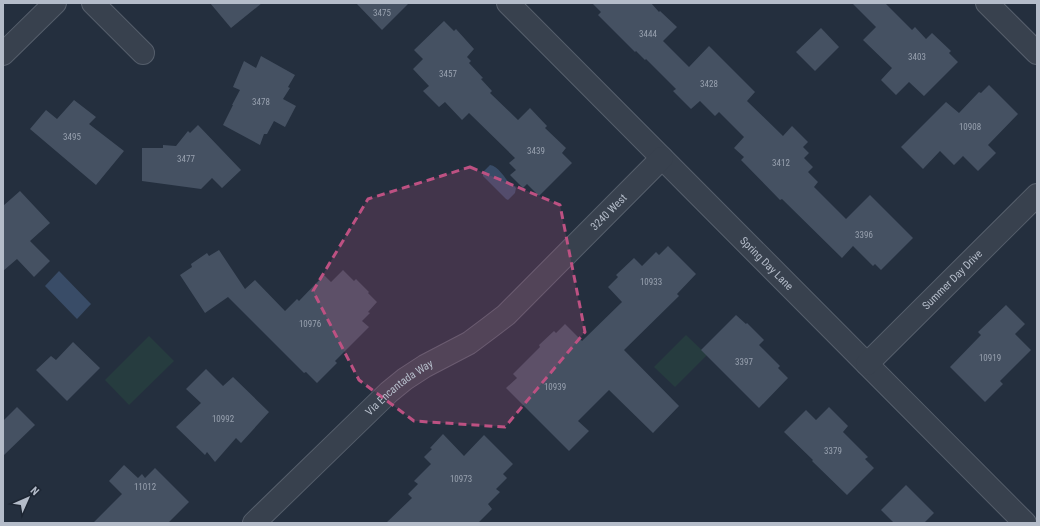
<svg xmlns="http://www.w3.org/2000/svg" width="1040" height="526" viewBox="0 0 1040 526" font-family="'Roboto Condensed',sans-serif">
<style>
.green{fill:#263c3f}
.water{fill:#394c67}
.building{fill:#455162}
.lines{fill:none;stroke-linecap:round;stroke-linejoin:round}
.street-casing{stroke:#565f6c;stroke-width:24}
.street{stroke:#38414e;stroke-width:22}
.marked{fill:#bd5182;fill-opacity:0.2;stroke:#bd5182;stroke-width:3;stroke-dasharray:8 5;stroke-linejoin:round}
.labels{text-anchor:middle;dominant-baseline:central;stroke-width:3.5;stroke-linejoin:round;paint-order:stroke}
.number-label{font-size:9px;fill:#98a1af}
.street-label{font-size:11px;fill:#b4bcc9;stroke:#1d2633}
</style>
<rect width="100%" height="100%" fill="#242f3e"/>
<g class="green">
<path d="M686 335 707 355 675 387 654 367Z"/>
<path d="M149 336 174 361 129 405 105 380Z"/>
</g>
<g class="water">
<path d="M490 165C498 166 505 178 510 184H512L516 188 515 193 508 200 506 199 483 176V172Z"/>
<path d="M59 271 91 304 77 319 45 286Z"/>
</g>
<g class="building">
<path d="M210 3H262L231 28Z"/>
<path d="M356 3H409L382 30Z"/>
<path d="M592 3H651L659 12 660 11 677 27 663 41 689 67 709 46 755 92 747 101 783 136 792 126 808 142 803 147 809 153 804 158 813 167 808 172 818 182 814 187 846 219 870 195 913 238 881 270 875 264 873 266 853 246 842 258 782 199 780 200 741 160 744 157 734 148 744 137 719 112 715 116 700 101 691 109 673 91 676 89 646 59 645 60 636 51 635 52 598 15 601 12Z"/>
<path d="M852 3H885L912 30 915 27 926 39 932 33 951 51 949 53 958 62 924 96 909 82 896 95 881 80 892 68 863 40 876 27Z"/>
<path d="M444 21 454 31 456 29 474 49 467 57 471 61 469 63 483 78 481 79 492 91 490 93 518 120 530 108 547 126 545 128 566 148 562 153 572 163 539 196 527 184 523 188 510 175 516 170 509 163 515 158 469 113 462 120 445 102 439 107 423 91 429 86 413 69 423 59 414 50Z"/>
<path d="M821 28 839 47 815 71 796 52Z"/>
<path d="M261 56 295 75 288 87 290 88 283 99 296 106 285 127 274 121 267 134H264L260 145 223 125 233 105H232L240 90 233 87 244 61 256 68Z"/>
<path d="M989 85 1018 114 988 145 996 153 978 171 963 156 954 165 940 151 923 169 901 147 946 102 959 113 979 92 981 93Z"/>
<path d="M74 100 96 117 89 124 124 151 96 185 30 129 46 110 57 119Z"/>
<path d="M198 125 241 170 222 188 212 178 201 189 142 181V148H163V145L176 146 188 131 190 133Z"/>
<path d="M20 191 50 223 30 241 50 261 34 277 17 259 3 271V206Z"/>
<path d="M668 246 696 274 677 294 679 296 624 350 679 406 653 433 609 390 578 421 589 431 569 451 506 388 517 378 513 374 540 347 539 345 554 331 556 333 565 324 582 341 622 302 608 287 618 277 616 275 634 258 642 266 656 252 659 255Z"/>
<path d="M219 250 245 289 255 280 285 311 297 299 299 301 324 275 331 282 343 270 354 281 356 279 369 292 368 293 377 302 368 312 370 313 362 321 369 327 335 361 337 363 317 383 306 372 304 373 228 297 205 313 180 275 192 267 191 264 207 253 209 256Z"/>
<path d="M1006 305 1025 324 1015 334 1031 350 1000 381 1003 384 985 402 950 367 981 335 978 332Z"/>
<path d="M736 315 746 324 747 323 764 340 759 345 780 366 778 368 788 378 759 408 701 350Z"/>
<path d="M73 342 100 368 67 401 36 370 51 356 56 360Z"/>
<path d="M206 369 223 386 233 377 269 412 241 443 236 438 215 462 207 452 205 455 176 427 201 403 186 389Z"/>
<path d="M17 407 35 425 3 456V421Z"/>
<path d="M829 407 848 426 843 432 868 457 865 459 874 468 847 495 812 461 813 460 784 432 806 410 816 420Z"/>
<path d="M443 434 464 456 484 435 513 464 503 474 507 478 496 489 500 492 488 504 492 509 478 523H386L412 498 408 494 418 484 414 481 431 464 424 457 432 449 430 448Z"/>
<path d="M124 465 138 478 142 474 145 478 155 468 189 502 168 523H93L122 494 109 481Z"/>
<path d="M906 485 934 513 924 523H894L881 510Z"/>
</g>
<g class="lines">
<g class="street-casing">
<g id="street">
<path d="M93 3 143 53"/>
<path id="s1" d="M508 3 1025 523"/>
<path d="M987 3 1037 53"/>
<path d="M3 54 55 3"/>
<path id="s2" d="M867 364 1037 195"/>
<path id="s3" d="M254 523 389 392 405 379 425 366 469 343 489 328 506 315 662 158"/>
</g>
</g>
<use href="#street" class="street"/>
</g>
<path class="marked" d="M470 167 560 205 585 332 505 427 414 421 359 380 313 291 368 199Z"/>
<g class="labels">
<g class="number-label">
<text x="382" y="13">3475</text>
<text x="648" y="34">3444</text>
<text x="917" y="57">3403</text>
<text x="448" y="74">3457</text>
<text x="709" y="84">3428</text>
<text x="261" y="102">3478</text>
<text x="970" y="127">10908</text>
<text x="72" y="137">3495</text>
<text x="536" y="151">3439</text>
<text x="186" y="159">3477</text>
<text x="781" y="163">3412</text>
<text x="864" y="235">3396</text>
<text x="651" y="282">10933</text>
<text x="310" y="324">10976</text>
<text x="990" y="358">10919</text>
<text x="744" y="362">3397</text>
<text x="555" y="387">10939</text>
<text x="223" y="419">10992</text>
<text x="833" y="451">3379</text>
<text x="461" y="479">10973</text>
<text x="145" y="487">11012</text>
</g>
<g class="street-label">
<text stroke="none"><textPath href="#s3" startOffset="474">3240 West</textPath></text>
<text stroke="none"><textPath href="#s1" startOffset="367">Spring Day Lane</textPath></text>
<text stroke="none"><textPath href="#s2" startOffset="120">Summer Day Drive</textPath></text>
<text stroke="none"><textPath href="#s3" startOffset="199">Via Encantada Way</textPath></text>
</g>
</g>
<rect width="1040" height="526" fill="none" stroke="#b4bcc9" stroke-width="8"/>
<g transform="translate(28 498) rotate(45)" stroke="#1d2633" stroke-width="3" paint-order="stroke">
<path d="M0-3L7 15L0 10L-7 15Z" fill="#b4bcc9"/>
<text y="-6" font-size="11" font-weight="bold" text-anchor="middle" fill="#b4bcc9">N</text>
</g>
</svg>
